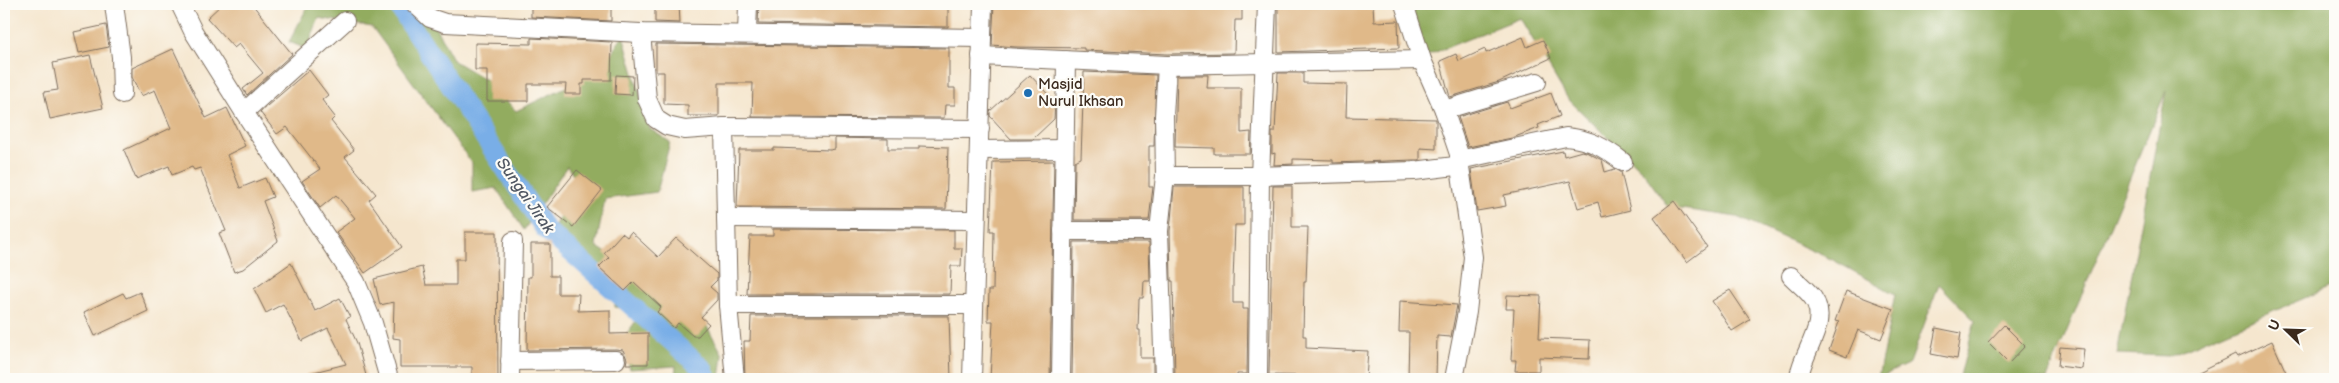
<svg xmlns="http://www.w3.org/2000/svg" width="2339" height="383" viewBox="0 0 2339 383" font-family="'Balsamiq Sans',sans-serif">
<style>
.forest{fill:#92ac5e;stroke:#666b3e}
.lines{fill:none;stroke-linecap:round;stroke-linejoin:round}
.canal{stroke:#79aee7;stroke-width:20}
.building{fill:#e0b989}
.street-casing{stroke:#7c6c5c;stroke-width:20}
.street{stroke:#fff;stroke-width:18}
.poi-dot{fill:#1f6fb2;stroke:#fdfcf7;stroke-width:2}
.labels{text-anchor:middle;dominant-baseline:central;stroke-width:4.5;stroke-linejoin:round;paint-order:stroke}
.poi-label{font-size:15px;fill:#3b2a1e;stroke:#fdfcf7;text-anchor:start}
.water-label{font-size:16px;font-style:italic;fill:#515864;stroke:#fdfcf7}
</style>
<rect width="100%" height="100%" fill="#fdfcf7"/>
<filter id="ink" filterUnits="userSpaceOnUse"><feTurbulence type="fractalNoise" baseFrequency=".02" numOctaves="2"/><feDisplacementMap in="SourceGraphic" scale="10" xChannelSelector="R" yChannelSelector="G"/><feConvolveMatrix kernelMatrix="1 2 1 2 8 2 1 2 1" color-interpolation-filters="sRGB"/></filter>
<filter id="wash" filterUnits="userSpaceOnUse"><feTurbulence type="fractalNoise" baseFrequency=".0096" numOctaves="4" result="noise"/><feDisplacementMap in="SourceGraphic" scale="20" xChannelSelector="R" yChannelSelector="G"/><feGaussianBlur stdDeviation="1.12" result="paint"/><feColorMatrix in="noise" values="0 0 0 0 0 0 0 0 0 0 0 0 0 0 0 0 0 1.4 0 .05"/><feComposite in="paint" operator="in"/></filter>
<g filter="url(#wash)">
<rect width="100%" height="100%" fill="#f5e6ce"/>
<g class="forest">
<path d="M307 4H423L454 61 488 81 516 111 601 70 623 35 650 129 670 142 657 192 605 199 596 246 701 316 723 355 720 379H675L676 366 630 369 622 341 642 312 615 307V272L572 265 552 230 579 183 567 166 524 230 496 188 472 192V163L372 27 319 18 307 49 289 42 308 6Z"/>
<path d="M1406 4H2335V285L2169 356 2117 354 2166 91 2047 379H1959L1975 321 1939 284 1910 363 1878 378 1895 294 1833 260 1737 217 1668 207 1644 173 1568 99 1520 18 1426 56Z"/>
</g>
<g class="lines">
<path class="canal" d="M397 4 545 229 703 369 707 379"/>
</g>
<g id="blocks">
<g class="building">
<path d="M222 4H252L292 54 247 95 243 89 263 73 239 44 234 48 207 18Z"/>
<path d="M531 4H611V21L531 17Z"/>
<path d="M655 4H679L680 23 655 22Z"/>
<path d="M759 4H948V27L758 24Z"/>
<path d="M994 4H1242V20H1235L1234 53 1167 54 1084 50V48L1015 47 992 45Z"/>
<path d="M1278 4H1373L1374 22 1398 21 1399 48 1278 52Z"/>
<path d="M106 25 109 47 79 53 74 32Z"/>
<path d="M1523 37 1527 47 1543 40 1551 58 1499 82 1450 97 1440 61 1456 54 1459 61 1485 49 1486 53Z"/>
<path d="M531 38 612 42 611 80H584V84H581V94H565L566 84H528V101H487V70H475V43L531 44Z"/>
<path d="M656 44 949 48V88H955V105H945L944 118 752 117 753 83H719V116H688V105L664 104V72H656Z"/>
<path d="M173 49 206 118 227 108 245 146 227 155 240 188 265 178 273 197 263 201 278 241 243 269 234 272 219 233 226 231 200 168 194 170 192 167 172 175 169 166 136 179 124 150 171 128 155 90 141 96 132 77V68Z"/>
<path d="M90 55 103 108 50 119 44 92 58 90 53 63Z"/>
<path d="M309 70 328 95 322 100 335 117 331 121 354 150 345 157 376 194 369 200 402 247 365 273 336 232 355 218 336 195 320 208 302 181 320 169 287 127 277 134 260 112Z"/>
<path d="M1084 72 1156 75 1154 146H1149V187H1153L1149 220H1074L1075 161 1081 158Z"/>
<path d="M1278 73H1303V83L1347 84 1346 117 1436 119V149L1420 148V160H1413L1333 163V160L1293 159V164L1274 165 1275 153 1272 154V132H1275Z"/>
<path d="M616 75 633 76 632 95 615 94Z"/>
<path d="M1030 75 1055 102 1054 119 1033 139H1011L990 116V111Z"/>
<path d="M1177 75H1208L1207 88H1241V133L1251 132 1250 154H1214V148L1175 147Z"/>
<path d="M1551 93 1560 116 1538 125 1539 128 1512 138 1468 147 1458 117 1507 102 1510 108Z"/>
<path d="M835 138 888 139V149H919V146L948 147 946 209 737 207 739 150H774V148L830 150 835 149Z"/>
<path d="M1563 151 1564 156 1582 151 1586 152 1602 160 1605 172 1615 169 1621 172 1630 210 1602 217 1598 202 1578 208 1570 181 1504 195 1506 206 1477 211 1471 169Z"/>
<path d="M1054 161 1050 379H990L993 321H988L989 290H993L994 231H990L993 162Z"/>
<path d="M577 170 602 190 573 227 547 207Z"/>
<path d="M1273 186H1292V227H1308L1306 282H1304L1303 336H1306V348L1368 351 1366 379H1321V376L1269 375Z"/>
<path d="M1174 187H1244V225H1235L1233 282V303H1243V309H1248L1247 374H1237V379H1175L1173 281H1171L1170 231Z"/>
<path d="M1674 201 1707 247 1687 262 1654 217Z"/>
<path d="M773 229 954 230V248H962L961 266H951L950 294H747L750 236H773Z"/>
<path d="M465 232H497L498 379H472V367H400V339L393 338 394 302 380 305 374 279 422 267 426 285H456V259H465Z"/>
<path d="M631 232 658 257 676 238 717 274V280L710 287 717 293V300L701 317 709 324 698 336H693L678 323 674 328 657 312 661 307 634 282 625 291 599 267 609 257 604 253 622 233 627 237Z"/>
<path d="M1074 242H1149L1150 281H1144L1143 298H1139L1138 330H1140V358H1153V379H1072Z"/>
<path d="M531 244H550V276H558V294H579L578 311 610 310V334L648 333V364H626L627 359 623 350 616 349 527 350 528 277H531Z"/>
<path d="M291 263 315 311 340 298 350 317 346 319 357 343 367 379H306V374L346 364 328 328 302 341 283 304 266 313 254 289Z"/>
<path d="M1730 290 1750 320 1732 331 1712 301Z"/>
<path d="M1846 291 1893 309 1881 339 1858 330 1847 357 1829 350 1839 322 1835 321Z"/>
<path d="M140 292 148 311 95 336 84 312 123 293 126 298Z"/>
<path d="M1507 295 1541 296 1539 338 1590 340 1589 359 1539 357V371H1515L1516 360H1511L1514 309H1506Z"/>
<path d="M1400 301 1457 305 1451 337 1437 336 1436 379H1408L1409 332H1399Z"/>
<path d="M751 316H949L951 379H816L779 377V379H745L744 341H750Z"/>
<path d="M2004 325 2025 346 2009 363 1988 342Z"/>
<path d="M1936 328 1961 333 1957 359 1931 354Z"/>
<path d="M2272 341 2289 379H2185L2235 354 2237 357Z"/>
<path d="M2060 347 2084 349 2082 369 2058 366Z"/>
</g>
</g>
</g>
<g filter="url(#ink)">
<use href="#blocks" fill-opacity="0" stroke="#7c6c5c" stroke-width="1"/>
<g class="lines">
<g class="street-casing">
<g id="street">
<path d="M114 4 121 57 122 94"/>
<path d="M180 4 193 31 244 112 356 282 373 323 389 379"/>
<path d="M415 4 430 18 445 23 641 33 981 38"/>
<path d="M641 33 647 99 656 119 667 126 685 130 724 127 980 129"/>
<path d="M747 33 748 4"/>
<path d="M981 56 1167 65 1422 60"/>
<path d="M1444 110 1537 82"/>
<path d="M244 112 345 21"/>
<path d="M724 127 728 305 735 379"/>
<path d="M979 150 1063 149"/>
<path d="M1165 176H1260L1414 171 1455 166 1459 160V154L1444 110 1422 60 1404 4"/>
<path d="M726 218 976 220"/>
<path d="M1063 231H1159"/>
<path d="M1791 276C1798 283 1807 290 1813 298 1831 323 1800 354 1799 379"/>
<path d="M728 305H973"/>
<path d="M510 361 616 360"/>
<path d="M510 379 513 241"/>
<path d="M972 379 983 4"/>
<path d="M1061 379 1066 60"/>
<path d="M1164 379 1159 231 1165 176 1164 116 1167 65"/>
<path d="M1258 379 1260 176 1267 4"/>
<path d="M1454 379 1467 312 1473 257 1459 160 1566 137C1590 139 1605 148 1623 162"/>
</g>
</g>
<use href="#street" class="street"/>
</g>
</g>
<circle class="poi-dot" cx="1028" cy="93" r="5"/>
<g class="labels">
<g class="poi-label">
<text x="1038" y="84">Masjid<tspan x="1038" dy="17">Nurul Ikhsan</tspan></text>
</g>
<g class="water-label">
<text transform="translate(525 196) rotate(55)">Sungai Jirak</text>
</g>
</g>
<rect width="2339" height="383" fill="none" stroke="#fdfcf7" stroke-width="20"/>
<g transform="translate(2286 330) rotate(293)" stroke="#fdfcf7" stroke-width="4" paint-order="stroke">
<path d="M0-4L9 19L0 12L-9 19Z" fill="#3b2a1e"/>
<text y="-8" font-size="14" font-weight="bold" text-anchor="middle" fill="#3b2a1e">U</text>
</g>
</svg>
